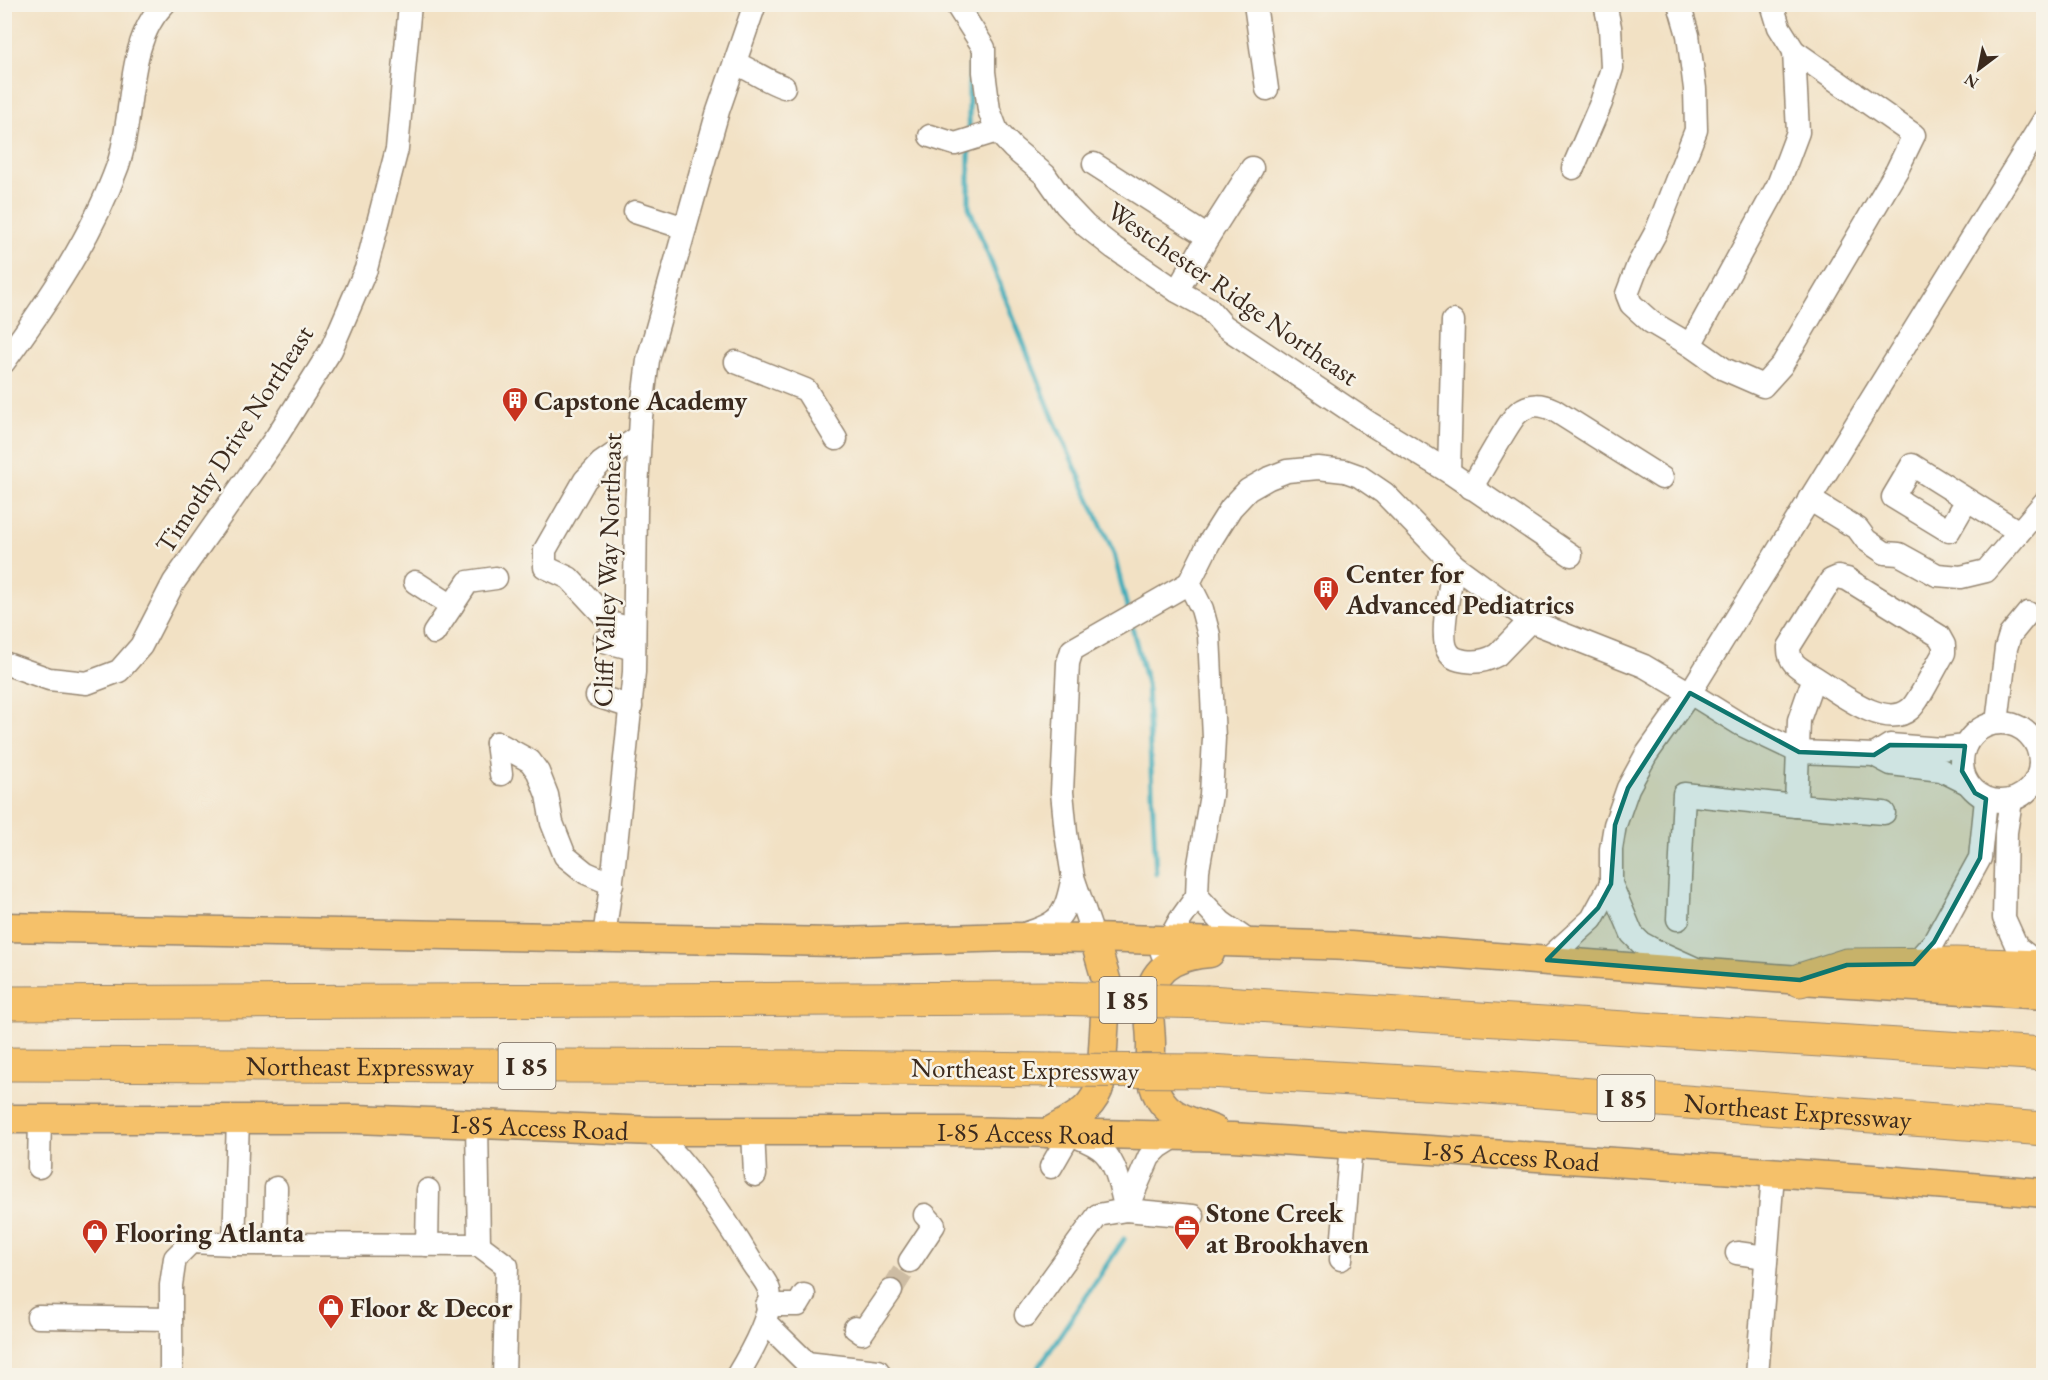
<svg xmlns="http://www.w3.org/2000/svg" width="2048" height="1380" viewBox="0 0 2048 1380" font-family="'EB Garamond',serif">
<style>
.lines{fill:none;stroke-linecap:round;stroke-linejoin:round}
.stream{stroke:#3cacb9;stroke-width:5}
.minor-tunnel{stroke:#cdbca3;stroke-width:22;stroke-dasharray:22 11;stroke-linecap:butt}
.minor-casing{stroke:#968671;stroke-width:25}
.major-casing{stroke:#968671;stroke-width:31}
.highway-casing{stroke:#968671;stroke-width:35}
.minor{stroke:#fff;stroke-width:22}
.major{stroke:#f5c16b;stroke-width:28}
.highway{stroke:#f5c16b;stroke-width:33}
.highway-bridge-casing{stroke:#968671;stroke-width:35;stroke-linecap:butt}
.highway-bridge{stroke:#f5c16b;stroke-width:33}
.marked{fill:#0f766e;fill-opacity:0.2;stroke:#0f766e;stroke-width:4.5;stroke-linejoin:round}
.labels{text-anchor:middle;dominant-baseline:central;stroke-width:5;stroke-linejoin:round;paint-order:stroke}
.shield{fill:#f7f3e8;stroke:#73665b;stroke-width:1.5}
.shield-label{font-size:26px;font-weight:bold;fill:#3b2a1e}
.street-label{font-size:27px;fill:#3b2a1e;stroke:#f7f3e8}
.poi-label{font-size:27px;font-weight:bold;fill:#3b2a1e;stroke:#f7f3e8;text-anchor:start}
</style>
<rect width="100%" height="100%" fill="#f7f3e8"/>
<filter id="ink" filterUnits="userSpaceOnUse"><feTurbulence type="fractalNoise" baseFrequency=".0167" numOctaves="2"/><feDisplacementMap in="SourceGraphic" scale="12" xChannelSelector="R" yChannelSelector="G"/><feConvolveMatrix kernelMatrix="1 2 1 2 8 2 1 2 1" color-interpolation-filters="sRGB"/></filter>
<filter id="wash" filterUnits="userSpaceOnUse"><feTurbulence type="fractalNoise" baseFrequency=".008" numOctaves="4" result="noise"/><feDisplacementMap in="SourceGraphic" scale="24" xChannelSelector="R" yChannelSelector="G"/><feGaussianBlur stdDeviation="1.35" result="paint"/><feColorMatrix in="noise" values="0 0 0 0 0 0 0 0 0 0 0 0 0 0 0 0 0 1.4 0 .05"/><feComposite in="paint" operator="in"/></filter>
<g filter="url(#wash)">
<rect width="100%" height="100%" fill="#f2e1c4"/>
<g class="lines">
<g class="stream">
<path d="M974 18 975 4"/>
<path d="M969 135V85L972 42"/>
<path d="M969 147V207L1054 420 1114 554 1128 611"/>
<path d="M1131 623 1147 684 1156 874"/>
<path d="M1033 1376 1124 1239"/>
</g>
</g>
</g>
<g filter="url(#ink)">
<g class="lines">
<path class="minor-tunnel" d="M891 1291 910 1261"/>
<g class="minor-casing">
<g id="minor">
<path d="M956 4 984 48V72L989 110 997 131 1013 148 1045 175 1066 205 1086 226 1114 248 1177 291 1208 308 1224 326 1369 423 1449 472 1571 555"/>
<path d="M1255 4 1267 89"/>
<path d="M1679 4 1688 35 1695 89 1696 130 1656 232 1638 265 1627 294 1631 304 1651 322 1690 345 1724 369 1763 386 1782 365 1897 170 1914 135 1794 51 1779 27 1772 4"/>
<path d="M735 63C752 70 766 81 784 87"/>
<path d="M930 136 955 144 997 131"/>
<path d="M1094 164 1208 237"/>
<path d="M1573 168 1601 103 1612 68 1610 27 1605 4"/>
<path d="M635 212 685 228"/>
<path d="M1177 291 1208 237 1252 168"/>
<path d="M1690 345 1778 185 1798 132 1794 51"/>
<path d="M4 362C49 300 92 237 118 165 135 116 125 42 164 4"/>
<path d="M736 362 806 390 836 439"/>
<path d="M1449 472 1453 321"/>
<path d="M1471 488C1480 475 1510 418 1519 412 1531 403 1541 404 1554 410L1662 478"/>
<path d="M1809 499 1858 529 1866 540 1885 553 1899 554 1937 575 1961 577 1986 571 2044 503"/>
<path d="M1967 500 1949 531 1893 497 1912 465 2019 532"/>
<path d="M1454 565C1451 582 1438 640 1449 653 1453 659 1459 660 1465 661 1477 663 1486 661 1497 655L1530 621"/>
<path d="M415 582 452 606"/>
<path d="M634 630 611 623 569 578 545 567V550L585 480 601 463 640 436"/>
<path d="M434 633 468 582 496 578"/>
<path d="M604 641 634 649"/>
<path d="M4 663 49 679 87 683 119 671 141 646 174 582 277 436 331 350 366 269 397 149 410 4"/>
<path d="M597 696 631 707"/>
<circle cx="2001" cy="762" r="39"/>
<path d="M1997 723 2006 648 2010 635 2028 613"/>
<path d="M497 743 530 761 538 772 547 795 552 823 565 856 586 873 612 884"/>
<path d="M497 743 501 774"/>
<path d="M1874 755 1890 745 1941 749 1965 746"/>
<path d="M2011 801 2006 832 2004 918 2017 947 2042 967"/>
<path d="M1796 806 1799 720 1814 677C1837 691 1885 731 1910 709 1918 703 1937 664 1944 653V645L1939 636 1847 579 1838 577 1831 580 1789 647C1788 664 1801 669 1814 677"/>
<path d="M1197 896 1221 922 1251 943"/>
<path d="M1678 919 1684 794 1796 806 1884 813"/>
<path d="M1024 934C1062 923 1065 915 1073 877"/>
<path d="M604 937 614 864 634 672 636 508 641 417 648 360 718 111 755 4"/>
<path d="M1094 938 1073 877 1066 833 1062 792 1068 663 1072 650 1189 583"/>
<path d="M1162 953 1180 920 1197 896 1198 870 1211 795 1214 738 1209 635 1202 609 1189 583 1209 543 1231 508 1248 490 1269 478 1287 471 1318 468 1345 471 1359 476 1384 493 1454 565 1530 621 1644 666 1690 693 2044 120"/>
<path d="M1547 960 1592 919 1611 884"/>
<path d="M1914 964 1934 942 1980 858 1986 799"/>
<path d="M1694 968 1652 949 1641 943 1632 934 1611 884V849L1615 825 1628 788 1646 755 1690 693 1740 724 1799 752 1874 755 1891 764 1941 770 1967 783"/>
<path d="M238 1119 234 1244 479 1245 477 1124"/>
<path d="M753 1130 755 1175"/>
<path d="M653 1131C692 1169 724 1216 752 1263 757 1271 767 1282 769 1290 774 1314 749 1356 737 1376"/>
<path d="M39 1167 40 1119"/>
<path d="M1051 1167 1070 1134C1082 1139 1095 1143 1104 1152 1118 1166 1121 1192 1126 1210"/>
<path d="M1126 1210 1149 1157 1159 1147 1178 1135"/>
<path d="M275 1244 276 1188"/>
<path d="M427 1245 428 1190"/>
<path d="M479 1245 507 1266 504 1376"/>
<path d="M1737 1253 1766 1257"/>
<path d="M1341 1259 1351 1145"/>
<path d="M910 1261 934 1225 925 1215"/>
<path d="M767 1305H798L804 1295"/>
<path d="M1026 1315 1098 1215 1126 1210 1193 1216"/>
<path d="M38 1317 171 1319"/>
<path d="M765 1322 820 1376"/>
<path d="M855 1328 862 1333 891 1291"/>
<path d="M806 1363 878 1371"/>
<path d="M171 1376V1285L175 1258 191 1242 234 1244"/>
<path d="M1757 1376 1773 1174"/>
</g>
</g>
<g class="major-casing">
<g id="major">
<path d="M4 927 837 942 1012 937 1094 938 1350 946 1800 980 2044 995"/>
<path d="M1210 953C1184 955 1156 963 1150 993 1147 1009 1151 1028 1151 1044 1151 1064 1149 1085 1162 1102 1173 1118 1196 1123 1214 1130"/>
<path id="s1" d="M4 1119H356L653 1131H961L1233 1137 1873 1179 2044 1193"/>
<path d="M1047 1133C1072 1118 1093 1112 1101 1082L1107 983 1094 938"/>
</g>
</g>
<g class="highway-casing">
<g id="highway">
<path d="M1800 980 1847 965 1956 964 2044 967"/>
<path d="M1208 1002 2044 1054"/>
<path d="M4 1003C352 1000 700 1001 1048 998"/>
<path id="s2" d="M4 1064 811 1067 1050 1070"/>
<path id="s3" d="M1208 1071 1460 1085 2044 1129"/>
</g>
</g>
<use href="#minor" class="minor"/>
<use href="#major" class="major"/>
<use href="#highway" class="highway"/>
<g class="highway-bridge-casing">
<g id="highway-bridge">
<path d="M1048 998 1208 1002"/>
<path d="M1050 1070 1208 1071"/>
</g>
</g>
<use href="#highway-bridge" class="highway-bridge"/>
</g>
</g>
<path class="marked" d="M1690 693 1799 752 1874 755 1890 745 1965 746 1962 771 1975 793 1986 799 1980 858 1934 942 1914 964 1847 965 1800 980 1547 960 1598 908 1611 884 1615 825 1628 788Z"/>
<defs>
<g id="building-pin" transform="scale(1.35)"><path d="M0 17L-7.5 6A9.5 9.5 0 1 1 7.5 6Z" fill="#c8321e" stroke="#f7f3e8"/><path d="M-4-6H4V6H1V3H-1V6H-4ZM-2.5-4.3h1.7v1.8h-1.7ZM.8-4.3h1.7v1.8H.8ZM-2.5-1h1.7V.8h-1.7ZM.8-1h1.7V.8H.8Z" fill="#fff"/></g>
<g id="office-pin" transform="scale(1.35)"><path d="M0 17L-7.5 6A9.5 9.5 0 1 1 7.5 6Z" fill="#c8321e" stroke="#f7f3e8"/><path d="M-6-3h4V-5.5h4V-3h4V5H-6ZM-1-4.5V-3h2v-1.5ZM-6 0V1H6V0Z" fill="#fff"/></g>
<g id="shop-pin" transform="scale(1.35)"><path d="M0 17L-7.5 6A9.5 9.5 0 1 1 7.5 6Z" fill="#c8321e" stroke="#f7f3e8"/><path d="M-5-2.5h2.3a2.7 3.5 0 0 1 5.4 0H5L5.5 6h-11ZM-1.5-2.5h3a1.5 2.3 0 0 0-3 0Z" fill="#fff"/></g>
</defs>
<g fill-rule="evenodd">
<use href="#building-pin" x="515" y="400"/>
<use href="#building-pin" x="1326" y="589"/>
<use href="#office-pin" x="1187" y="1228"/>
<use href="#shop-pin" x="95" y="1232"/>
<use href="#shop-pin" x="331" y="1307"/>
</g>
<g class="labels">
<g class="shield">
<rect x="1099.5" y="977" width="57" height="46" rx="4.5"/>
<rect x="498.5" y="1043" width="57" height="46" rx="4.5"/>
<rect x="1597.5" y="1075" width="57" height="46" rx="4.5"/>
</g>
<g class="shield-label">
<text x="1128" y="1000">I 85</text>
<text x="527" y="1066">I 85</text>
<text x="1626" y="1098">I 85</text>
</g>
<g class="street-label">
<text transform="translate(1233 293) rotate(35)">Westchester Ridge Northeast</text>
<text transform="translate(234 439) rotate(-57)">Timothy Drive Northeast</text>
<text transform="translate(607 570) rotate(-88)">Cliff Valley Way Northeast</text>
<text stroke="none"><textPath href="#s2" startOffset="356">Northeast Expressway</textPath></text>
<text transform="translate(1025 1069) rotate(1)">Northeast Expressway</text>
<text stroke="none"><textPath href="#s3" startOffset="591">Northeast Expressway</textPath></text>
<text stroke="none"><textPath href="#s1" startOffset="536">I-85 Access Road</textPath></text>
<text stroke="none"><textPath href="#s1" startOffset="1022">I-85 Access Road</textPath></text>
<text stroke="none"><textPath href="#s1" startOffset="1508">I-85 Access Road</textPath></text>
</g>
<g class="poi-label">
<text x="534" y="400">Capstone Academy</text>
<text x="1346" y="573">Center for<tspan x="1346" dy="31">Advanced Pediatrics</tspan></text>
<text x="1206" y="1212">Stone Creek<tspan x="1206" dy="31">at Brookhaven</tspan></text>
<text x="115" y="1232">Flooring Atlanta</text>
<text x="350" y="1307">Floor &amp; Decor</text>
</g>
</g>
<rect width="2048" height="1380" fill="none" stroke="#f7f3e8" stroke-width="24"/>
<g transform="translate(1979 69) rotate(212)" stroke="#f7f3e8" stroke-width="4.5" paint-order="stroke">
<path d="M0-4.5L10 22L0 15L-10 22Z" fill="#3b2a1e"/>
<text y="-9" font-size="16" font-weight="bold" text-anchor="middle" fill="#3b2a1e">N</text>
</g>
</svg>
